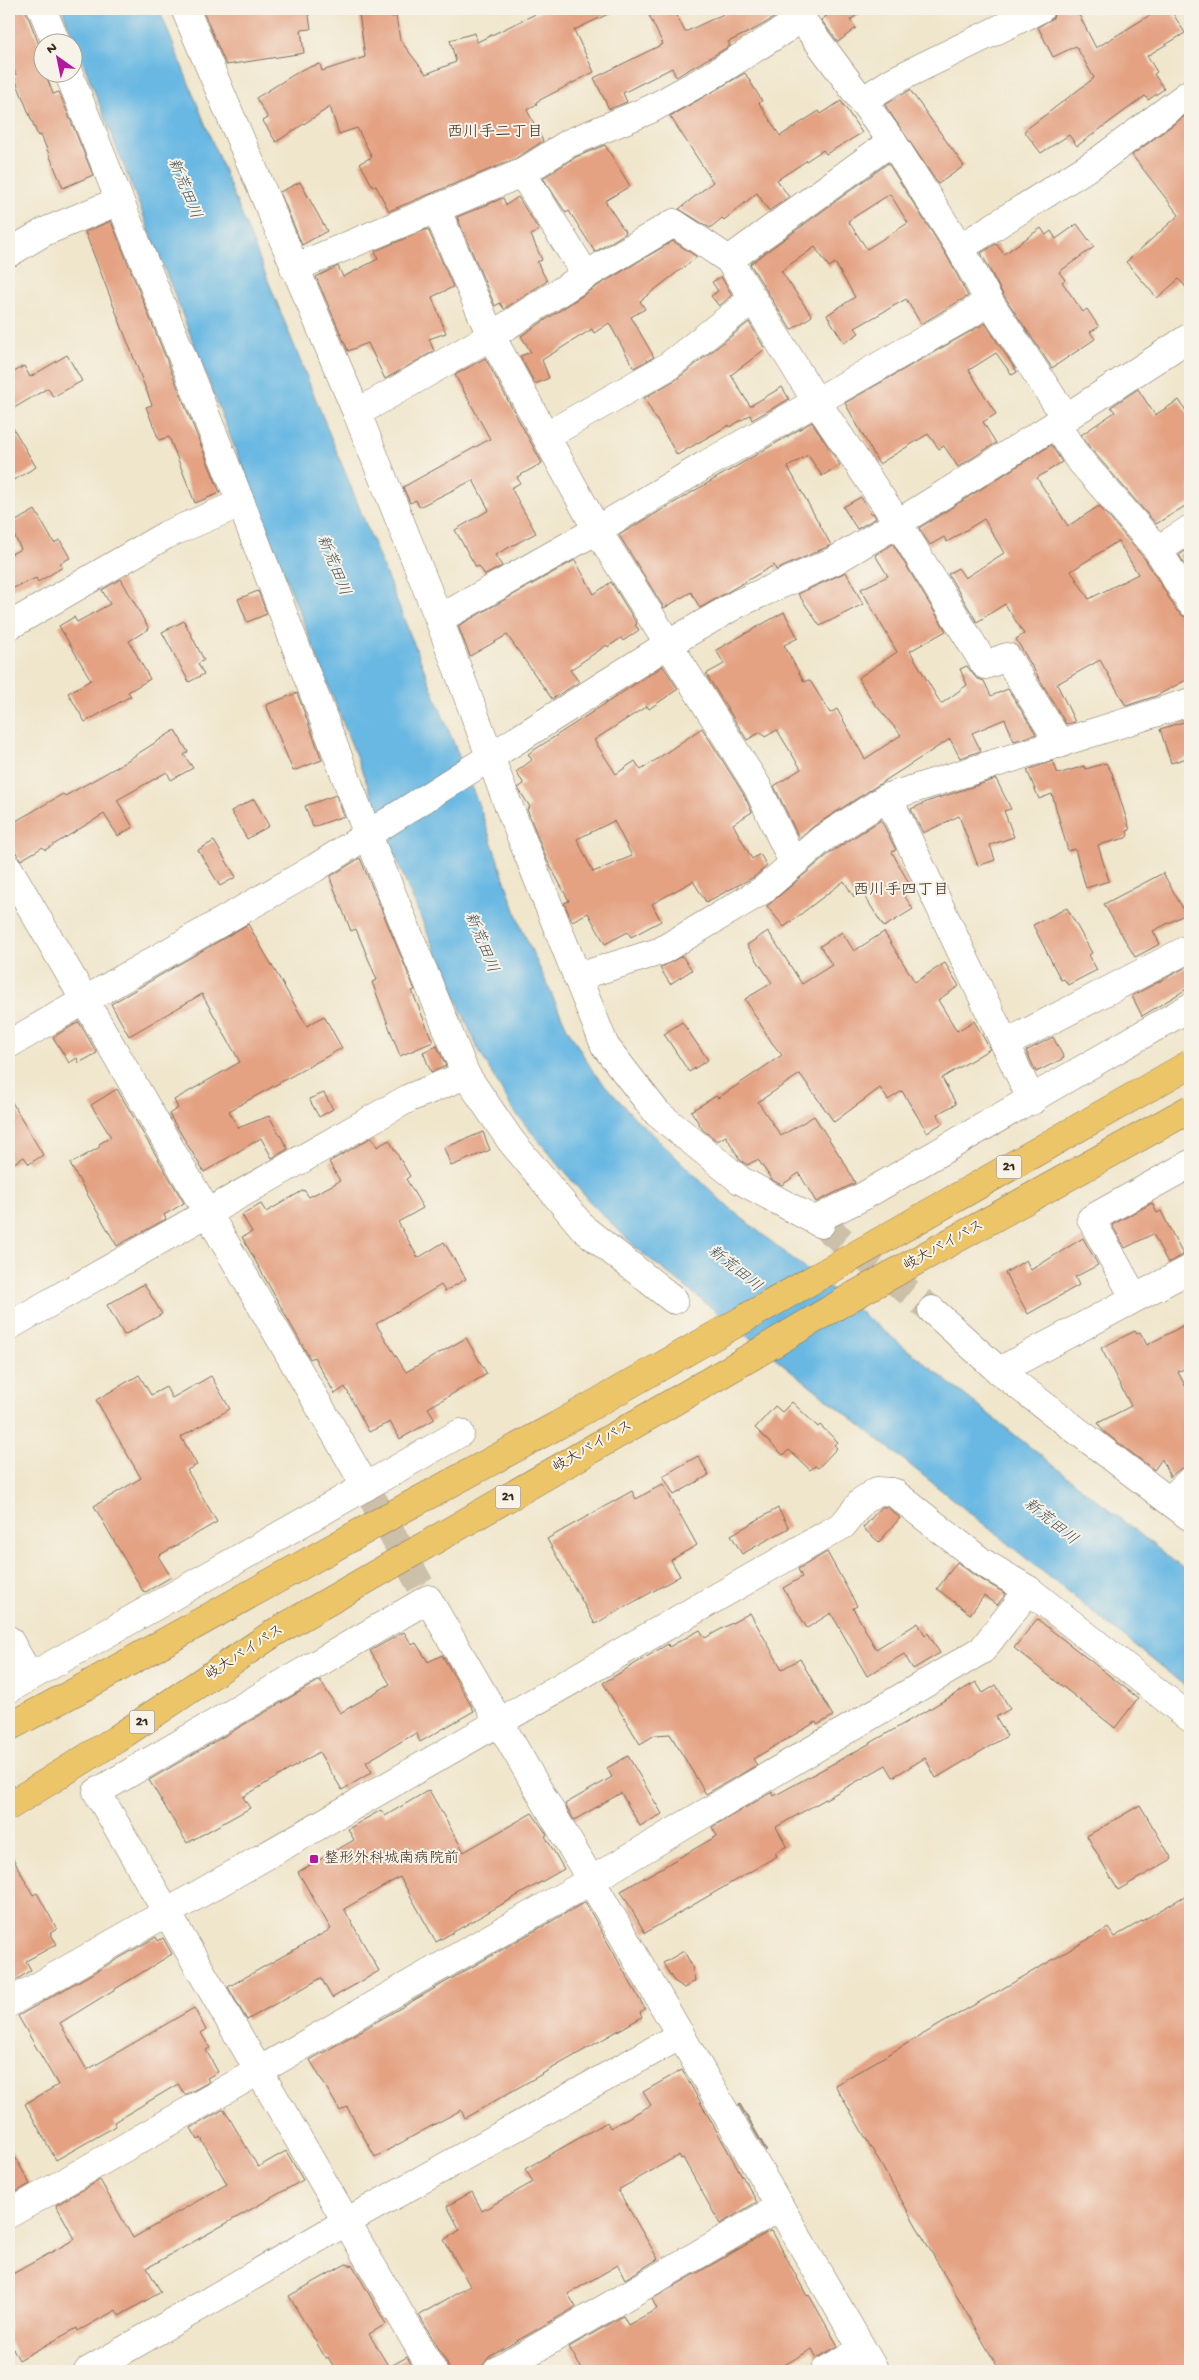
<svg xmlns="http://www.w3.org/2000/svg" width="1199" height="2380" viewBox="0 0 1199 2380" font-family="'Gochi Hand','Klee One',sans-serif">
<style>
.water{fill:#68b8e3;stroke:#527180}
.building{fill:#e4a283;fill-rule:evenodd}
.lines{fill:none;stroke-linecap:round;stroke-linejoin:round}
.minor-tunnel{stroke:#ccc0a9;stroke-width:28;stroke-dasharray:28 14;stroke-linecap:butt}
.minor-casing{stroke:#7a6c5b;stroke-width:29}
.highway-casing{stroke:#7a6c5b;stroke-width:29}
.minor{stroke:#fff;stroke-width:28}
.highway{stroke:#edc569;stroke-width:28}
.highway-bridge-casing{stroke:#7a6c5b;stroke-width:29;stroke-linecap:butt}
.highway-bridge{stroke:#edc569;stroke-width:28}
.poi-dot{fill:#b5179e;stroke:#f7f3e8;stroke-width:2}
.labels{text-anchor:middle;dominant-baseline:central;stroke-width:4;stroke-linejoin:round;paint-order:stroke}
.shield{fill:#f7f3e8;stroke:#73665b;stroke-width:1}
.shield-label{font-size:14px;font-weight:bold;fill:#3b2a1e}
.street-label{font-size:15px;fill:#3b2a1e;stroke:#f7f3e8}
.poi-label{font-size:15px;fill:#3b2a1e;stroke:#f7f3e8;text-anchor:start}
.neighbourhood-label{font-size:16px;fill:#3b2a1e;stroke:#f7f3e8}
.water-label{font-size:16px;font-style:italic;fill:#485559;stroke:#f7f3e8}
</style>
<rect width="100%" height="100%" fill="#f7f3e8"/>
<filter id="ink" filterUnits="userSpaceOnUse"><feTurbulence type="fractalNoise" baseFrequency=".02" numOctaves="2"/><feDisplacementMap in="SourceGraphic" scale="10" xChannelSelector="R" yChannelSelector="G"/><feConvolveMatrix kernelMatrix="1 2 1 2 8 2 1 2 1" color-interpolation-filters="sRGB"/></filter>
<filter id="wash" filterUnits="userSpaceOnUse"><feTurbulence type="fractalNoise" baseFrequency=".0096" numOctaves="4" result="noise"/><feDisplacementMap in="SourceGraphic" scale="20" xChannelSelector="R" yChannelSelector="G"/><feGaussianBlur stdDeviation="1.12" result="paint"/><feColorMatrix in="noise" values="0 0 0 0 0 0 0 0 0 0 0 0 0 0 0 0 0 1.4 0 .05"/><feComposite in="paint" operator="in"/></filter>
<g filter="url(#wash)">
<rect width="100%" height="100%" fill="#f0e6cc"/>
<path class="water" d="M62 9H159L481 811 520 925 567 1028 594 1073 634 1117 729 1208 1190 1574V1690L864 1428 636 1248 589 1201 513 1110 478 1049 408 888Z"/>
<g id="blocks">
<g class="building">
<path d="M9 9H25L42 52 38 53 42 72H45L53 94 59 92 93 175 63 188 41 135 38 136 14 76 16 75 9 56Z"/>
<path d="M202 9H308L311 29 301 30 304 53 226 65Z"/>
<path d="M390 9 392 17 396 16 400 40 426 74 456 62 450 40 475 33 477 42 546 9H619L574 30 594 72 536 102 537 104 527 110 543 141 515 159 389 211 376 186 373 187 360 163 372 157 357 128 339 134 330 107 276 142 263 121 268 118 256 98 303 69 320 64 322 71 365 57 359 13Z"/>
<path d="M646 9H674L685 32 734 9H779L780 14 757 28 728 42 730 46 676 77 672 68 623 93 627 102 609 109 594 78 663 44Z"/>
<path d="M836 9H866L850 20 856 28 838 42 821 20Z"/>
<path d="M1055 9H1076L1096 48 1160 9H1170L1185 33 1147 56 1157 72 1154 74 1164 89 1148 100 1145 96 1077 146 1069 135 1041 153 1024 131 1094 78 1076 46 1053 57 1038 27 1053 18Z"/>
<path d="M745 73 762 101 759 103 780 136 819 111 821 114 841 101 862 133 826 154 823 150 777 180 789 197 769 211 757 193 724 220 722 218 710 228 679 209 713 182 670 116Z"/>
<path d="M910 90 964 166 938 184 885 105Z"/>
<path d="M1190 112V292L1179 279 1157 298 1126 262 1179 215 1132 155Z"/>
<path d="M605 145 630 186 605 201 626 233 595 252 569 211 566 213 543 178 576 157Z"/>
<path d="M888 163 947 256 968 296 921 324 906 299 855 328 859 333 844 343 827 315 855 297 835 263 829 267 815 247 781 271 812 316 791 330 750 264ZM890 194 908 223 867 249 848 221Z"/>
<path d="M300 182 327 231 302 245 280 192Z"/>
<path d="M518 197 539 230 531 235 542 260 537 262 547 281 504 309 500 303 495 306 457 217 503 198 506 205Z"/>
<path d="M111 221 220 493 195 503 169 437 159 440 146 407 152 405 85 232Z"/>
<path d="M1077 224 1094 247 1059 272 1065 280 1062 282 1083 312 1087 309 1099 327 1090 332 1095 339 1052 368 1002 293 981 253 996 244 1004 254 1041 228 1046 235 1051 231 1056 239Z"/>
<path d="M428 229 453 287 432 297 446 333 429 339 434 351 385 379 368 343 348 351 316 277 338 266 343 277 378 259 375 251Z"/>
<path d="M673 241 697 257 640 301 645 309 631 317 654 357 634 368 609 323 594 333 592 329 542 360 549 378 535 384 520 356 531 352 521 336 594 288Z"/>
<path d="M721 277 732 295 719 306 711 296 718 291 712 282Z"/>
<path d="M749 322 765 349 731 375 750 406 782 387 789 399 752 420 750 415 730 427 729 425 677 455 644 398 677 379Z"/>
<path d="M985 323 1017 372 1012 375 996 353 969 370 996 414 983 422 996 443 958 467 944 446 939 449 928 434 879 464 845 403Z"/>
<path d="M67 355 82 381 53 397 48 388 9 411V375L24 366 30 377Z"/>
<path d="M485 358 542 463 517 477 520 483 511 488 536 533 495 555 502 566 485 575 479 566 476 567 455 530 489 510 473 480 419 507 416 500 410 503 403 487 490 439 455 375Z"/>
<path d="M1138 389 1155 415 1179 400 1190 417V503L1156 524 1090 448 1081 435 1115 412 1111 407Z"/>
<path d="M9 421 36 467 14 480 9 471Z"/>
<path d="M812 422 840 465 822 476 808 455 788 467 831 545 776 570 774 565 700 608 691 592 664 608 619 535Z"/>
<path d="M1051 445 1062 462 1037 478 1068 526 1099 506 1145 559 1177 611 1183 616 1190 618V678L1156 696 1126 706 1100 660 1057 684 1075 722 1066 724 1016 639 1024 634 1005 604 977 622 948 574 958 568 965 578 1004 553 984 519 947 542 944 537 930 545 919 528ZM1118 541 1138 574 1089 599 1071 571Z"/>
<path d="M861 497 871 514 873 513 876 518 857 529 843 507Z"/>
<path d="M35 510 54 543 60 540 70 558 60 563 63 567 38 582 36 578 9 590V555L21 549 9 525Z"/>
<path d="M893 544 946 631 910 651 941 704 967 685 960 669 967 666 976 678 984 681 991 696 1008 689 1036 734 1014 741 1005 719 972 733 981 751 960 758 950 739 814 826 799 838 774 786 801 769 777 730 765 737 761 732 747 740 706 674 724 664 716 650 784 612 798 638 784 645 804 682 808 680 811 682 830 713 837 709 865 759 901 735 874 703 858 678 897 652 861 589 888 576 875 555Z"/>
<path d="M1190 548V573L1179 555Z"/>
<path d="M575 560 594 594 611 582 637 624 635 625 639 630 623 641 621 638 608 647 607 645 570 670 579 682 552 699 507 635 470 656 458 626Z"/>
<path d="M846 572 863 604 820 626 798 594Z"/>
<path d="M121 579 149 629 129 641 150 679 128 692 131 696 85 722 68 693 91 680 59 626 74 617 77 622 110 604 102 590Z"/>
<path d="M258 591 267 614 247 622 238 599Z"/>
<path d="M184 621 204 660 198 664 204 674 189 682 162 632Z"/>
<path d="M663 666 678 689 649 709 647 706 594 740 616 774 635 761 641 770 702 728 743 793 752 812 733 824 752 859 760 854 767 866 754 877 706 902 693 881 652 904 661 921 631 937 628 932 605 944 588 913 572 921 564 903 569 901 546 858 527 809 530 807 518 788 524 784 516 772 532 760 528 754ZM614 821 632 856 593 872 577 839Z"/>
<path d="M297 693 322 760 293 771 266 705Z"/>
<path d="M1190 720V757L1171 763 1160 729Z"/>
<path d="M175 730 188 752 184 755 193 768 171 780 167 772 117 800 133 827 118 836 104 814 45 850 43 847 21 860 18 856 9 841V825L63 794 65 796 117 767Z"/>
<path d="M1053 761 1058 774 1084 766 1086 769 1106 763 1112 773 1130 830 1127 831 1128 835 1126 838 1098 845 1109 881 1086 888 1075 849 1068 851 1052 794 1039 799 1027 770Z"/>
<path d="M996 779 1011 809 1004 811 1014 837 990 845 995 860 978 866 959 816 923 833 911 809 929 801Z"/>
<path d="M336 795 344 816 313 827 305 806Z"/>
<path d="M254 799 269 826 247 839 231 811Z"/>
<path d="M881 820 896 850 892 852 912 889 903 894 913 909 884 927 862 892 854 897 844 881 784 927 767 906 831 852Z"/>
<path d="M214 841 236 877 220 886 198 850Z"/>
<path d="M360 858 415 990 412 991 433 1042 400 1056 372 982 377 980 356 929 351 931 331 881V876Z"/>
<path d="M1163 873 1186 914 1153 931 1160 944 1135 957 1104 904Z"/>
<path d="M1067 908 1092 953 1089 955 1097 970 1068 985 1064 979 1061 980 1033 925Z"/>
<path d="M248 924 307 1026 324 1016 342 1048 229 1111 238 1128 269 1116 288 1149 272 1158 261 1138 204 1172 169 1114 178 1108 174 1100 240 1062 202 994 129 1036 111 1004Z"/>
<path d="M768 931 802 984 832 965 820 946 842 932 854 951 884 932 915 982 945 963 959 986 938 1000 957 1031 974 1021 990 1049 942 1078 956 1104 937 1114 943 1123 927 1132 902 1091 888 1100 880 1088 834 1122 800 1074 758 1102 781 1136 814 1116 847 1167 855 1183 816 1202 799 1173 782 1185 772 1180 759 1161 757 1160 747 1165 740 1160 726 1136 717 1141 703 1130 691 1111 716 1096 718 1098 782 1055 772 1043 745 999 772 983 747 945Z"/>
<path d="M682 956 692 970 670 984 660 968Z"/>
<path d="M1190 965V987L1142 1016 1132 996Z"/>
<path d="M79 1022 97 1053 79 1063 77 1058 69 1063 53 1037Z"/>
<path d="M682 1022 708 1060 689 1072 664 1034Z"/>
<path d="M1053 1037 1064 1058 1036 1072 1026 1051Z"/>
<path d="M437 1046 446 1066 431 1072 423 1052Z"/>
<path d="M117 1089 184 1203 164 1215 166 1219 117 1246 70 1164 100 1147 99 1144 111 1137 91 1105Z"/>
<path d="M324 1093 333 1109 319 1117 309 1099Z"/>
<path d="M9 1097 43 1155 29 1164 24 1157 9 1166Z"/>
<path d="M483 1132 490 1150 451 1166 444 1148Z"/>
<path d="M372 1137 377 1147 389 1140 410 1176 406 1179 423 1208 398 1222 418 1258 444 1242 466 1279 445 1291 441 1285 376 1324 406 1372 466 1338 487 1374 428 1408 435 1419 400 1439 390 1422 369 1432 345 1387 335 1394 314 1357 310 1359 242 1237 252 1232 242 1215 261 1204 266 1212 304 1190 309 1197 340 1181 329 1162Z"/>
<path d="M1152 1203 1157 1213 1161 1211 1183 1255 1168 1263 1153 1234 1125 1248 1112 1225Z"/>
<path d="M1083 1238 1098 1265 1075 1277 1079 1285 1028 1314 1005 1273 1026 1260 1031 1270Z"/>
<path d="M144 1284 162 1314 124 1335 107 1305Z"/>
<path d="M1190 1322V1366L1178 1372 1190 1395V1466L1180 1469 1170 1477 1162 1459 1154 1470 1103 1431 1098 1423 1131 1406 1101 1348 1135 1331 1137 1334 1140 1332 1147 1345Z"/>
<path d="M139 1375 151 1395 166 1387 172 1398 211 1376 230 1409 181 1437 197 1465 187 1470 217 1522 158 1556 171 1577 144 1593 94 1506 141 1478 96 1400Z"/>
<path d="M792 1402 818 1427 820 1425 838 1442 834 1445 837 1448 818 1468 815 1466 810 1470 789 1450 783 1455 755 1428 775 1406 782 1412Z"/>
<path d="M698 1456 709 1475 674 1495 663 1476Z"/>
<path d="M663 1484 697 1545 671 1560 680 1576 595 1624 547 1539 632 1491 636 1499Z"/>
<path d="M881 1507H887L900 1518 879 1542 863 1528Z"/>
<path d="M778 1508 789 1528 742 1554 731 1535Z"/>
<path d="M827 1552 857 1606 853 1608 876 1649 918 1623 925 1635 928 1633 940 1653 913 1669 904 1654 867 1676 831 1613 807 1628 783 1588 802 1577 798 1569Z"/>
<path d="M957 1562 974 1575 1006 1594 997 1605 984 1596 970 1614 937 1589Z"/>
<path d="M750 1613 782 1669 800 1659 833 1716 817 1725 816 1722 753 1759 757 1765 706 1794 670 1734 655 1735 640 1744 603 1683 668 1644 669 1647 700 1630 705 1638Z"/>
<path d="M1037 1619 1138 1698 1115 1728 1014 1648Z"/>
<path d="M404 1632 412 1645 416 1643 428 1662 442 1655 474 1711 420 1742 416 1733 366 1762 372 1772 342 1790 319 1752 243 1797 250 1808 187 1843 149 1780 320 1680 340 1713 390 1684 370 1651Z"/>
<path d="M976 1682 983 1693 996 1685 1010 1709 996 1717 1007 1736 936 1778 925 1758 893 1777 886 1765 776 1827 787 1846 775 1853 777 1856 645 1933 621 1891 717 1836 712 1827 772 1792 774 1796 867 1745Z"/>
<path d="M628 1756 662 1814 640 1826 621 1793 574 1820 565 1804 612 1777 607 1768Z"/>
<path d="M429 1790 464 1852 532 1813 547 1835 545 1836 564 1869 436 1942 400 1877 344 1909 379 1971 332 1998 321 1978 247 2020 228 1987 331 1929 298 1872 354 1840 348 1829 381 1810 385 1816Z"/>
<path d="M1140 1805 1172 1859 1118 1890 1087 1836Z"/>
<path d="M9 1851 33 1895 37 1893 57 1929 50 1933 57 1944 26 1961 31 1970 9 1985Z"/>
<path d="M1190 1893V2371H1000L835 2085 1108 1928 1114 1937Z"/>
<path d="M585 1902 645 2009 640 2012 642 2017 465 2118 461 2110 375 2157 347 2107 340 2111 310 2060Z"/>
<path d="M156 1937 158 1941 163 1938 172 1954 60 2023 87 2070 194 2008 206 2030 201 2033 210 2048 206 2050 218 2072 207 2078 209 2082 185 2095 178 2084 114 2122 116 2126 56 2160 25 2104 58 2085 18 2016Z"/>
<path d="M684 1951 692 1966 695 1981 684 1988 673 1980 663 1963Z"/>
<path d="M682 2070 757 2202 720 2224 683 2158 681 2159 679 2155 618 2190 658 2259 625 2279 618 2265 568 2294 576 2307 489 2357 483 2366 473 2371H449L447 2363 419 2315 470 2286 444 2240 460 2230 447 2206 472 2192 482 2211 533 2182 525 2169 607 2122 610 2128 651 2105 643 2092Z"/>
<path d="M740 2104 766 2149V2151L739 2105Z"/>
<path d="M224 2109 258 2167 286 2151 303 2180 147 2268 161 2292 119 2316 116 2310 78 2331 77 2328 19 2360 9 2341V2276L75 2239 56 2205 100 2180 133 2238 227 2184 201 2138 198 2140 191 2128Z"/>
<path d="M9 2146 30 2184 9 2196Z"/>
<path d="M770 2231H772L807 2296 809 2295 838 2346 817 2358 812 2349 774 2371H583L569 2347 623 2316 628 2325 657 2309 652 2299Z"/>
<path d="M346 2264 353 2266 386 2324 369 2334 389 2367 407 2357 415 2371H336L328 2357 326 2359 289 2296Z"/>
</g>
</g>
</g>
<g filter="url(#ink)">
<use href="#blocks" fill-opacity="0" stroke="#7a6c5b" stroke-width="1"/>
<g class="lines">
<g class="minor-tunnel">
<path d="M821 1224 932 1310"/>
<path d="M366 1487 428 1599"/>
</g>
<g class="minor-casing">
<g id="minor">
<path d="M42 9 56 42"/>
<path d="M185 9 357 413 439 619 507 802 605 1046 657 1113 740 1180 821 1224"/>
<path d="M794 9 892 141 960 248 989 301 1066 418"/>
<path d="M68 72 241 503 368 835 466 1075 511 1141 584 1229 674 1300"/>
<path d="M862 101 893 81 1040 9"/>
<path d="M436 208 491 336 597 530 757 786 789 854 796 861"/>
<path d="M960 248 1101 159 1190 93"/>
<path d="M9 253 44 232 119 201"/>
<path d="M729 260 892 141"/>
<path d="M294 268 522 173 569 143 651 109 711 76 801 19"/>
<path d="M586 275 674 223 729 260 816 401 898 523 985 665 1007 657 1060 744"/>
<path d="M357 413 491 336 586 275 522 173"/>
<path d="M1056 424 1077 457 1158 550 1190 602"/>
<path d="M546 436 667 367 753 299"/>
<path d="M1158 550 1190 529"/>
<path d="M439 619 597 530 707 464 965 317 989 301"/>
<path d="M9 626 166 535 241 503"/>
<path d="M888 797 1032 1101"/>
<path d="M9 869 366 1487"/>
<path d="M577 977 661 951 763 890 822 839 888 797 1190 702"/>
<path d="M9 1044 315 868 670 643 739 603 834 561 898 523 1056 424 1190 337"/>
<path d="M1005 1044 1190 948"/>
<path d="M815 1220 862 1197 1190 1007"/>
<path d="M1134 1297 1091 1219 1190 1164"/>
<path d="M932 1310 999 1371 1190 1517"/>
<path d="M9 1326 409 1098 466 1075"/>
<path d="M999 1371 1190 1269"/>
<path d="M1170 1500 1190 1481"/>
<path d="M9 1640 30 1677"/>
<path d="M9 1689 460 1433"/>
<path d="M9 2003 843 1525 862 1501 877 1491 893 1492 982 1562 1029 1590 1190 1718"/>
<path d="M9 2214 590 1881 982 1650 1029 1590"/>
<path d="M88 2371 346 2222 681 2035"/>
<path d="M433 2371 97 1792 428 1599 875 2371"/>
<path d="M497 2371 780 2207"/>
<path d="M825 2371 862 2350"/>
</g>
</g>
<g class="highway-casing">
<g id="highway">
<path d="M744 1361 855 1295"/>
<path d="M388 1517 558 1425 828 1271"/>
<path d="M9 1727 88 1685"/>
<path d="M9 1806 115 1740 274 1633"/>
</g>
</g>
<use href="#minor" class="minor"/>
<use href="#highway" class="highway"/>
<g class="highway-bridge-casing">
<g id="highway-bridge">
<path d="M828 1271 1190 1064"/>
<path d="M855 1295 1190 1109"/>
<path d="M274 1633 744 1361"/>
<path d="M88 1685 388 1517"/>
</g>
</g>
<use href="#highway-bridge" class="highway-bridge"/>
</g>
</g>
<rect class="poi-dot" x="309" y="1854" width="10" height="10" rx="2.5"/>
<g class="labels">
<g class="shield">
<rect x="996.5" y="1155.5" width="25" height="23" rx="4"/>
<rect x="495.5" y="1485.5" width="25" height="23" rx="4"/>
<rect x="129.5" y="1710.5" width="25" height="23" rx="4"/>
</g>
<g class="shield-label">
<text x="1009" y="1167">21</text>
<text x="508" y="1497">21</text>
<text x="142" y="1722">21</text>
</g>
<g class="street-label">
<text transform="translate(944 1246) rotate(-29)">岐大バイパス</text>
<text transform="translate(593 1447) rotate(-30)">岐大バイパス</text>
<text transform="translate(245 1653) rotate(-33)">岐大バイパス</text>
</g>
<g class="poi-label">
<text x="324" y="1859">整形外科城南病院前</text>
</g>
<g class="neighbourhood-label">
<text x="495" y="133">西川手二丁目</text>
<text x="901" y="891">西川手四丁目</text>
</g>
<g class="water-label">
<text transform="translate(183 189) rotate(68)">新荒田川</text>
<text transform="translate(332 566) rotate(68)">新荒田川</text>
<text transform="translate(480 943) rotate(68)">新荒田川</text>
<text transform="translate(734 1270) rotate(39)">新荒田川</text>
<text transform="translate(1050 1523) rotate(39)">新荒田川</text>
</g>
</g>
<rect width="1199" height="2380" fill="none" stroke="#f7f3e8" stroke-width="30"/>
<g transform="translate(58 58) rotate(327)"><circle r="24" fill="#f7f3e8" stroke="#aca397"/>
<path d="M0-4L9 19L0 12L-9 19Z" fill="#b5179e"/>
<text y="-8" font-size="14" font-weight="bold" text-anchor="middle" fill="#3b2a1e">N</text>
</g>
</svg>
